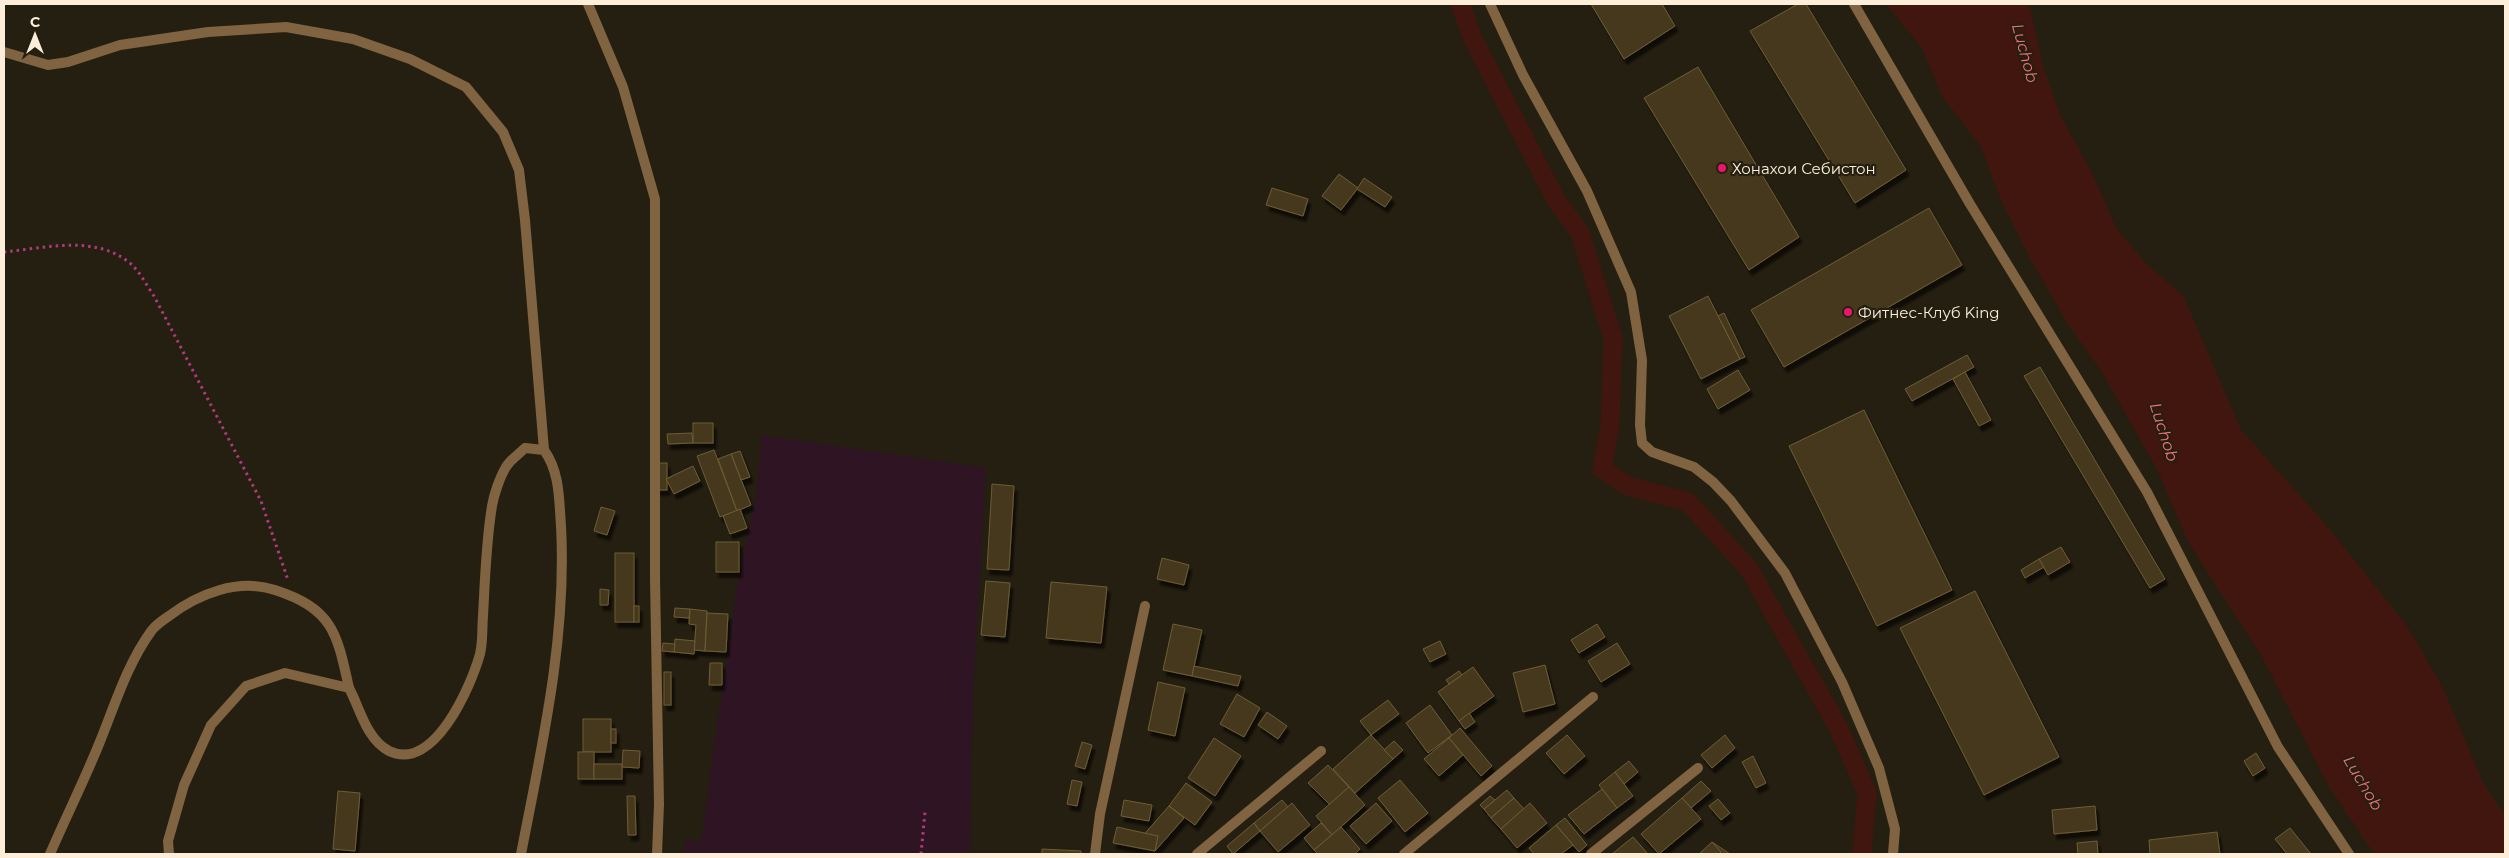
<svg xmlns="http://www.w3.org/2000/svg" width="2509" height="858" viewBox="0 0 2509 858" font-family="Montserrat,sans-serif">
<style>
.green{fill:#2f1523}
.water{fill:#41160f}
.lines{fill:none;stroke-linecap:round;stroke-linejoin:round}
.canal{stroke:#41160f;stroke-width:19}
.building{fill:#45391f;stroke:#6e5d33;filter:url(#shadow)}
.path{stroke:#ae3a7b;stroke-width:3;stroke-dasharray:2.5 4;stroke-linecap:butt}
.service{stroke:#806340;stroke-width:10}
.minor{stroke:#806340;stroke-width:10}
.poi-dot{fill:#eb156a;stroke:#251f11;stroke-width:2}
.labels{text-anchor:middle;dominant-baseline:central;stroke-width:4.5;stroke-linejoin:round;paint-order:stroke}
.poi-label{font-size:15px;fill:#fceed9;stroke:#251f11;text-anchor:start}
.water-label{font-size:16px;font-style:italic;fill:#f37074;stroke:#251f11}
</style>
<defs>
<filter id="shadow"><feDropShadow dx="3" dy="5.5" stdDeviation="1" flood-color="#0009"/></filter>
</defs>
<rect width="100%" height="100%" fill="#251f11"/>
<path class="green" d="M762 435 986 468 973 692 970 854H685V841H701L739 572 756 495Z"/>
<path class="water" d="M1886 4H2029L2044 70 2062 119 2092 173 2117 230 2147 264 2184 297 2241 430 2322 520 2408 627 2444 690 2483 783 2505 816V854H2374L2328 785 2261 655 2188 542 2158 471 2103 374 2066 321 2031 260 2001 200 1981 147 1942 96 1922 48Z"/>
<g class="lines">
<path class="canal" d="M1460 4 1473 39 1555 198 1580 233 1613 338 1610 424 1602 469 1628 486 1688 502 1749 569 1838 727 1867 793 1862 854"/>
</g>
<g class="building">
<path d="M1591 4H1662L1675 26 1624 59Z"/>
<path d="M1798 4H1806L1906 170 1855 203 1750 31Z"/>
<path d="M1698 67 1799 237 1749 270 1644 98Z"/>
<path d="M1339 174 1358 188 1341 210 1322 196Z"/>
<path d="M1364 178 1392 197 1385 207 1357 189Z"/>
<path d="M1272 188 1308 199 1303 216 1266 205Z"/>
<path d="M1929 208 1962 265 1784 367 1751 310Z"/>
<path d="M1708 296 1740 359 1701 379 1669 316Z"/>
<path d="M1724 313 1745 357 1740 359 1718 316Z"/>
<path d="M1967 355 1974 367 1912 401 1905 389Z"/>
<path d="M2040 367 2165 579 2150 588 2024 376Z"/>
<path d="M1738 370 1750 390 1718 409 1707 389Z"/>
<path d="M1965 372 1991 420 1979 426 1953 379Z"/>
<path d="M1864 410 1952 590 1877 626 1789 446Z"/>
<rect x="693" y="423" width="20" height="20"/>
<path d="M692 433 693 443 668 444 667 434Z"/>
<path d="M714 450 737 511 720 517 697 456Z"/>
<path d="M740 451 750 477 741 480 731 454Z"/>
<path d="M731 454 751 505 737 511 718 459Z"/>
<rect x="657" y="463" width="10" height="27"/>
<path d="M693 466 700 481 674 494 666 479Z"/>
<path d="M992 484 1014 486 1009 570 987 569Z"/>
<path d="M601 507 615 511 607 535 594 531Z"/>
<path d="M740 509 747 528 730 534 723 516Z"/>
<rect x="716" y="542" width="23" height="30"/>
<path d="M2061 547 2070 562 2048 575 2039 559Z"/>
<rect x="615" y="553" width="19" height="69"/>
<path d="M1162 558 1189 565 1184 585 1157 579Z"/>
<path d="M2039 559 2044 567 2025 578 2021 570Z"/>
<path d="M986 581 1010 583 1005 637 981 635Z"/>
<path d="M1051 582 1107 587 1101 643 1046 638Z"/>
<path d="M600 589 609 590 608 605H600Z"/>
<path d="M1975 591 2059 757 1984 795 1900 628Z"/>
<rect x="634" y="606" width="5" height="16"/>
<path d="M675 608 690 609 689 618 674 617Z"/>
<path d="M690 609 707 611 705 651 694 650 696 625 689 624Z"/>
<path d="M707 613 728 614 726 652 705 651Z"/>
<path d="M1173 624 1202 630 1192 676 1163 670Z"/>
<path d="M1597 624 1605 637 1579 653 1571 640Z"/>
<path d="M675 639 695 641 694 654 674 652Z"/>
<path d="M1440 641 1446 654 1430 662 1423 649Z"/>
<path d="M663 643 675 644 674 652 662 651Z"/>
<path d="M1617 643 1630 664 1601 682 1588 661Z"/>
<path d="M710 663H722V685H709Z"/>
<path d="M1545 665 1555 704 1523 712 1513 673Z"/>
<path d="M1194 666 1241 676 1238 686 1192 676Z"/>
<path d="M1473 667 1494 696 1459 721 1438 692Z"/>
<path d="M1459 671 1462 675 1449 684 1446 680Z"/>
<rect x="664" y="672" width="7" height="33"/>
<path d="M1158 682 1185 688 1175 736 1148 730Z"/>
<path d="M1237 694 1260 708 1244 737 1220 724Z"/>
<path d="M1388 700 1399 714 1371 735 1360 721Z"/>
<path d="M1430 705 1452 735 1428 753 1406 723Z"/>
<path d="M1267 712 1287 726 1278 739 1258 725Z"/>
<path d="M1469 713 1475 722 1465 729 1459 721Z"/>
<rect x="583" y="719" width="28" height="33"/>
<path d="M1460 728 1492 766 1481 776 1449 738Z"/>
<rect x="611" y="729" width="5" height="14"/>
<path d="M1371 735 1393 759 1355 793 1333 769Z"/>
<path d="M1567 735 1585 756 1564 774 1546 753Z"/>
<path d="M1725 735 1735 748 1712 768 1701 755Z"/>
<path d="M1214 738 1241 756 1215 796 1188 778Z"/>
<path d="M1449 738 1463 755 1439 776 1424 759Z"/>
<path d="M1394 741 1403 750 1393 759 1384 750Z"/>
<path d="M1082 742 1092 745 1085 769 1075 766Z"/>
<path d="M623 750 640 751 639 768 622 767Z"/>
<rect x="578" y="752" width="16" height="27"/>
<path d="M2256 753 2265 768 2253 776 2244 761Z"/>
<path d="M1753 756 1766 783 1756 788 1742 762Z"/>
<path d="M1629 761 1638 772 1624 784 1615 772Z"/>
<rect x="594" y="764" width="28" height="15"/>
<path d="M1328 765 1349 787 1330 805 1308 783Z"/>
<path d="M1615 772 1633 796 1617 808 1599 785Z"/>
<path d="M1072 780 1082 782 1077 806 1067 804Z"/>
<path d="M1400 780 1428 813 1405 832 1378 798Z"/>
<path d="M1701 781 1711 791 1691 808 1682 798Z"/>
<path d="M1186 783 1212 802 1195 825 1169 806Z"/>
<path d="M1349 787 1365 805 1332 835 1316 816Z"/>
<path d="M1602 789 1617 808 1584 834 1568 815Z"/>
<path d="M1507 790 1514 798 1491 818 1484 809Z"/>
<path d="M338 791 360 793 355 851 333 849Z"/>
<path d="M627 796H635L636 835H628Z"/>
<path d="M1490 796 1495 800 1484 809 1480 805Z"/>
<path d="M1514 798 1524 809 1501 829 1491 818Z"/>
<path d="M1682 798 1701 819 1659 854 1641 834Z"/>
<path d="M1718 799 1730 813 1721 820 1709 806Z"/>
<path d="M1124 800 1152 805 1149 821 1121 816Z"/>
<path d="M1282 800 1288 807 1260 831 1254 823Z"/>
<path d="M1292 803 1310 825 1278 852 1260 831Z"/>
<path d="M1376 803 1392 821 1366 844 1350 826Z"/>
<path d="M1530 803 1547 823 1517 848 1501 829Z"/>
<path d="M1169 806 1184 818 1155 851 1140 839Z"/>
<path d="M2095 806 2097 830 2054 834 2052 810Z"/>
<path d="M1565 818 1587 845 1579 852 1556 825Z"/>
<path d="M1254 823 1260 831 1233 854 1227 846Z"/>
<path d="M1321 823 1332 835 1314 850 1304 838Z"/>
<path d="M1556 825 1573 845 1561 854H1534L1529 848Z"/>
<path d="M1117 827 1158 836 1155 851 1113 843Z"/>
<path d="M1341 827 1360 849 1355 854H1318L1314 850Z"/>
<path d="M2290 828 2311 854H2287L2275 839Z"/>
<path d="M2217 832 2220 854H2150L2149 840Z"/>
<path d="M1633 837 1648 854H1612Z"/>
<path d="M2097 841 2098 854H2078L2077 843Z"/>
<path d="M1712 842 1730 854H1705Z"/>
<path d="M1712 842 1721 852 1719 854H1699Z"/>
<path d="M1042 849 1081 851V854H1042Z"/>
</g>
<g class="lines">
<g class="path">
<path d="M4 252C45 248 96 234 131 264 140 272 147 286 154 296L261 501 288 580"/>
<path d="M921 854 925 812"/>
</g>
<g class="service">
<path d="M4 52 48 65 68 62 120 45 208 32 286 27 353 39 410 59 466 87 503 132 519 170 525 220 544 450"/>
<path d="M169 854 168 841 184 785 211 725 246 686 285 673 349 688C360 708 366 739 389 751 434 773 471 686 480 654 483 642 482 628 483 616 485 580 486 542 492 506 494 494 500 477 506 467 510 460 519 454 525 448L544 450C560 472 559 500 561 526 567 637 542 746 521 854"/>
<path d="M1095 854 1100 814 1145 606"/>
</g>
<g class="minor">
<path d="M588 4 623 87 655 199V579L659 804 657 854"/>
<path d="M1490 4 1523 75 1587 191 1631 292 1642 360 1640 425 1642 443 1652 452 1694 467 1713 482 1731 501 1785 573 1842 682 1879 768 1895 829 1893 854"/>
<path d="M1854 4 1970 204 2147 492 2278 747 2349 854"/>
<path d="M50 854C66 817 84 781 99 744 115 705 127 664 152 630 156 625 163 620 169 616 198 594 238 578 275 590 333 609 337 633 349 688"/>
<path d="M1197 854 1321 751"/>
<path d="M1404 854 1593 697"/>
<path d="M1591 854 1698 768"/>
</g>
</g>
<g class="poi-dot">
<circle cx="1722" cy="168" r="5"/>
<circle cx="1848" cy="312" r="5"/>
</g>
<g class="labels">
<g class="poi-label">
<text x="1732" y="168">Хонахои Себистон</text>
<text x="1858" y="312">Фитнес-Клуб King</text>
</g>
<g class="water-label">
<text transform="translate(2025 53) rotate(75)">Luchob</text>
<text transform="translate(2164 432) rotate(72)">Luchob</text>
<text transform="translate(2363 783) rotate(59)">Luchob</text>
</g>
</g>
<rect width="2509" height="858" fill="none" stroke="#fceed9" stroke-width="10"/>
<g transform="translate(35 35)" stroke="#251f11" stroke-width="4" paint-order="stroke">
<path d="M0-4L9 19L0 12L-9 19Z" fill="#fceed9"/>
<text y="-8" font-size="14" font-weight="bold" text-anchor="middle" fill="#fceed9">С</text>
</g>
</svg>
